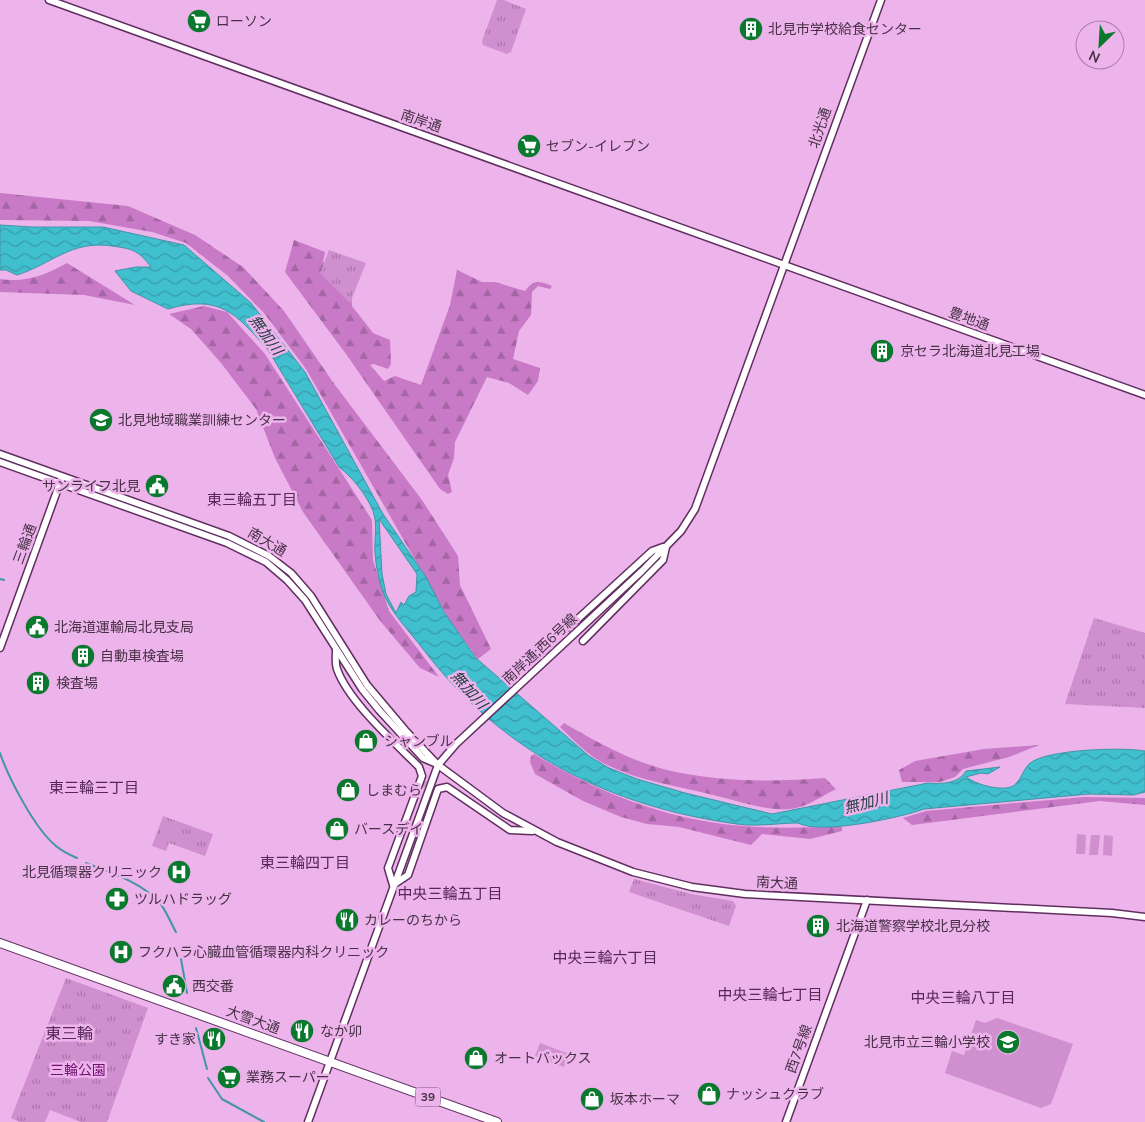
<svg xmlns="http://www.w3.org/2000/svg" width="1145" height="1122" viewBox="0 0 1145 1122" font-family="'Nunito Sans','Noto Sans JP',sans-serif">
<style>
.grass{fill:#d08fcf}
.forest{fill:url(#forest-firs)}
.park{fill:url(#park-tufts)}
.water{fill:url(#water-waves);stroke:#4294a6;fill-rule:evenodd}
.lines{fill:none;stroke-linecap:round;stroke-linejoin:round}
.stream{stroke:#4294a6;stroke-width:2}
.secondary-tunnel{stroke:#cc99ca;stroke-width:6;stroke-dasharray:6 3;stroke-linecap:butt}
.secondary-casing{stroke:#602f60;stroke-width:9}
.highway-casing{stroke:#602f60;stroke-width:10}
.secondary{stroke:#fff;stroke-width:6}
.highway{stroke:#fff;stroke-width:8}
.labels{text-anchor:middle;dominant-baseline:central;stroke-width:5;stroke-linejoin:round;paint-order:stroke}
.shield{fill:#edb3eb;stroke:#7a5878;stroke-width:1}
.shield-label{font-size:12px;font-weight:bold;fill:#483147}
.poi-label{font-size:14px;fill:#483147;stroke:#edb3eb;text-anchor:start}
.street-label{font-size:14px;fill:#483147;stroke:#edb3eb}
.park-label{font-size:14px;fill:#700f72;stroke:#edb3eb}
.water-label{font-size:15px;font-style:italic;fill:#254044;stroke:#edb3eb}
.neighbourhood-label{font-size:15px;fill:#572757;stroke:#edb3eb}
.quarter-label{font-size:16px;fill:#572757;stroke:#edb3eb}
</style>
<defs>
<pattern id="forest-firs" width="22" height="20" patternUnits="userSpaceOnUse" patternTransform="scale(1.25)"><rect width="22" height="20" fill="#c87ac7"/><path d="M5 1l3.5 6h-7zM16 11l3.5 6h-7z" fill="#a465a3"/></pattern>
<pattern id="park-tufts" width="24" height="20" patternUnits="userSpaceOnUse" patternTransform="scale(1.25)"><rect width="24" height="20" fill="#d08fcf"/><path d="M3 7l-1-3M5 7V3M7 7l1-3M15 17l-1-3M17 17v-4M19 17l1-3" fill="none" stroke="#ab75aa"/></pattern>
<pattern id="water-waves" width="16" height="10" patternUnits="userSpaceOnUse" patternTransform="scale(1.25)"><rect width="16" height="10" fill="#40bfcf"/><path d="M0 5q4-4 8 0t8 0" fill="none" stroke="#389caa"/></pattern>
</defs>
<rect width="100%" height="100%" fill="#edb3eb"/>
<g class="grass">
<path d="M1077 834 1086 835 1085 854H1076Z"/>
<path d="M1091 835H1100L1098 855H1089Z"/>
<path d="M1104 835 1113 836 1112 856 1103 855Z"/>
<path d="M997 1018 1073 1044 1051 1104 1041 1108 945 1073 952 1051 964 1055 976 1020 985 1023Z"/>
</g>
<g class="forest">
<path d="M0 193 128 206 195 235 243 267 284 311 335 385 422 500 458 556 460 585 491 649 478 659 450 621 306 369 264 313 228 276 186 243 152 232 89 221 0 220Z"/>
<path d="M294 240 325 252 323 262 334 267 351 290 352 306 373 333 390 340 391 364 388 369 374 364 370 365 384 381 395 376 421 385 450 305 457 270 482 282H495L525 291C534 279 539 281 552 286L550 289 538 286 532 292 531 315 519 331 513 359 540 368 538 381 528 395 509 383 487 377 455 442 454 458 448 475 452 492 448 494 440 489 346 354 285 272Z"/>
<path d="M67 263 135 305 84 295 0 292V279C25 283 46 275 67 263Z"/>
<path d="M204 306 227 312 265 354 372 520 373 560 389 611 439 677 420 668 381 622 303 512 275 458 256 409 221 363 191 329 169 314Z"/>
<path d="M564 723C598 743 636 764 676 772 725 782 775 782 825 778L836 789C822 796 804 809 788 809 764 811 736 800 713 795 678 786 640 781 607 765 590 757 573 740 560 727Z"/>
<path d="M1039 745 1009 757 963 769 955 777 940 782H902L899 770 915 761 984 749Z"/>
<path d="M534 754C597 792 669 821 744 826 777 829 809 827 842 827V831L810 839 762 834 751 845 679 827 647 824 621 817 583 801 535 774 530 762 531 756Z"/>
<path d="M1084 797 1145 798V805L1100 801 912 825 903 818 926 811Z"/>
</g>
<g class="park">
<path d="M497 0H504L526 9 511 52 507 54 483 45 482 41Z"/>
<path d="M329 250 366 263 350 303 320 273Z"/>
<path d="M1094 618 1145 633V708L1065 704Z"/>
<path d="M163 816 213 834 205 856 169 843 166 851 152 846Z"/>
<path d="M634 879 691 894 733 901 736 906 729 926 629 892Z"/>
<path d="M66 978 148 1008 107 1122H81L50 1110 45 1122H20L11 1118Z"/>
<path d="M540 1043 569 1054 564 1067 535 1056Z"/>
</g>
<path class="water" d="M0 225 32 227H103L184 245 251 303 305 372 383 514 426 577 444 612 476 658 589 756 609 768 637 779 685 793 772 814 928 783C942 784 958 784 966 771L1000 767 988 774 981 773 966 777C976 784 993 789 1006 788 1020 787 1021 772 1029 764 1045 749 1123 747 1145 751V792L1133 795 1089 794 924 809C899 818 820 835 798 823 779 823 757 827 737 824 610 807 501 752 423 649 410 632 394 616 385 597 379 583 376 567 375 553 374 539 378 524 373 511 366 494 353 478 339 467L268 350C236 313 219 294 168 309L131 291 115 271 136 267H151C138 250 133 249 112 246 71 240 52 264 17 275L6 270H0ZM379 519 417 574 416 592 409 596 404 605 401 602 396 613 386 594 382 574Z"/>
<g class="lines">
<g class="stream">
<path d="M0 579 4 580"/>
<path d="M0 753C9 779 35 829 56 846 62 851 70 855 77 858"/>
<path d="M86 863C111 873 139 881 158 901 166 909 170 922 176 932"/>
<path d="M181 959 187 993"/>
<path d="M196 1028 207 1069"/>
<path d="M208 1078 222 1099 264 1122"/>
</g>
<path class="secondary-tunnel" d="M420 782 438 789"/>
<g class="secondary-casing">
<g id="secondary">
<path d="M49 0 1145 395"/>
<path d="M0 454 229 536 269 556 291 573 311 596 367 685 405 730 438 765 503 813 557 842 633 872 692 887 745 894 1112 913 1145 917"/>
<path d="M0 462 227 543 266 562 287 580 305 600 362 689 379 710 423 758 437 764"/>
<path d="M569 627 652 551 663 547"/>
<path d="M583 641 663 560 666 547"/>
<path d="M0 648 61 480"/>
<path d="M336 650C336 656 335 664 337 669 348 701 395 743 419 767L422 776 388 868 393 885 408 875 438 789 447 787 510 830 532 831"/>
<path d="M308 1122 438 765 456 744 642 571 681 531 695 509 881 0"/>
<path d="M786 1122 867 900"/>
</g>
</g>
<g class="highway-casing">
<path id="highway" d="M0 943 497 1122"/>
</g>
<use href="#secondary" class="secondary"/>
<use href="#highway" class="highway"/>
</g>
<defs>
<g id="supermarket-disc" transform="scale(1.25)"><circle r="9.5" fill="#0a782d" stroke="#edb3eb"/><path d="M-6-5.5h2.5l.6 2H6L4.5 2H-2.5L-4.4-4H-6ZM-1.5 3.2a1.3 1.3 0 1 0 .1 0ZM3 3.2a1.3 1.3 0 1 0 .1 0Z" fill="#fff"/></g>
<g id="building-disc" transform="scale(1.25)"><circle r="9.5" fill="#0a782d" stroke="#edb3eb"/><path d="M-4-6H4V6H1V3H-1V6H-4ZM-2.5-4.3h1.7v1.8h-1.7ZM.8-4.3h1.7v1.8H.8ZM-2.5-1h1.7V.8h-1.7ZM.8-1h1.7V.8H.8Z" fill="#fff"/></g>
<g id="university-disc" transform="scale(1.25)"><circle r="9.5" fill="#0a782d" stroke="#edb3eb"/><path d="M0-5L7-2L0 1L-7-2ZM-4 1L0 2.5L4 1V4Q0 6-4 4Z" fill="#fff"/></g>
<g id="civic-disc" transform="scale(1.25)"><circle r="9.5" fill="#0a782d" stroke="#edb3eb"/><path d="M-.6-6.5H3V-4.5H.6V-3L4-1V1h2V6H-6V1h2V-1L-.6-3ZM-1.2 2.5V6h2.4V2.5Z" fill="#fff"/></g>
<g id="shop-disc" transform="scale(1.25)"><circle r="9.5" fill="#0a782d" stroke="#edb3eb"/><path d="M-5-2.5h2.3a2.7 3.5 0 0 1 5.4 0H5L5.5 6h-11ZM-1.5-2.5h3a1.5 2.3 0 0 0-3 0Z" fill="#fff"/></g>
<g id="hospital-disc" transform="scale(1.25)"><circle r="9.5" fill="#0a782d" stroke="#edb3eb"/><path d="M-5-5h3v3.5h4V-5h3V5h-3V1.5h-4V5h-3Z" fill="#fff"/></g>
<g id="pharmacy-disc" transform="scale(1.25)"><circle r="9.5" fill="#0a782d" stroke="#edb3eb"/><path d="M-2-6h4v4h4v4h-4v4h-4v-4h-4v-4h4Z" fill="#fff"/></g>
<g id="restaurant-disc" transform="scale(1.25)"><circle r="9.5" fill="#0a782d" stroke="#edb3eb"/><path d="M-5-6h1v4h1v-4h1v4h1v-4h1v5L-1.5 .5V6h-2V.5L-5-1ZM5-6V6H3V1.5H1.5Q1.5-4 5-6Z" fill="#fff"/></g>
<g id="school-disc" transform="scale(1.25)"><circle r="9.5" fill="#0a782d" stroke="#edb3eb"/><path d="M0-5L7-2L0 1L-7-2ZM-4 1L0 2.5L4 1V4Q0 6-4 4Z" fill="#fff"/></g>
</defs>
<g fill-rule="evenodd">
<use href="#supermarket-disc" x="199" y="21"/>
<use href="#building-disc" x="751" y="29"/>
<use href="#supermarket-disc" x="529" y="146"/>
<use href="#building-disc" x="882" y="351"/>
<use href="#university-disc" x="101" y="420"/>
<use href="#civic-disc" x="157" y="486"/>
<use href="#civic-disc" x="37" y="627"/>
<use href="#building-disc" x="83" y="656"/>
<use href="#building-disc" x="38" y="683"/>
<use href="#shop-disc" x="366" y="741"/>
<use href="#shop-disc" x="348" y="790"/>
<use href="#shop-disc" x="337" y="829"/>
<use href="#hospital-disc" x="179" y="872"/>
<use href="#pharmacy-disc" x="117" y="899"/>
<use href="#restaurant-disc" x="347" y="920"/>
<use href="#building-disc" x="818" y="926"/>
<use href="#hospital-disc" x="121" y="952"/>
<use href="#civic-disc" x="174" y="986"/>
<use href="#restaurant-disc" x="302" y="1031"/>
<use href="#restaurant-disc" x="214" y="1039"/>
<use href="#school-disc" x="1008" y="1042"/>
<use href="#shop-disc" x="476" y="1058"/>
<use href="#supermarket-disc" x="229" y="1077"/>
<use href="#shop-disc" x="709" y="1094"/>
<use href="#shop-disc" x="592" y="1099"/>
</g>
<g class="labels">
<rect class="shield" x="415.5" y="1087.5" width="25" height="19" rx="4"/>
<g class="shield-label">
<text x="428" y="1097">39</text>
</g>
<g class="poi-label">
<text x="216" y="21">ローソン</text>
<text x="768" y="29">北見市学校給食センター</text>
<text x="546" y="146">セブン-イレブン</text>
<text x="900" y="351">京セラ北海道北見工場</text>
<text x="118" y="420">北見地域職業訓練センター</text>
<text x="140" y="486" text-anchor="end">サンライフ北見</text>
<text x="54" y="627">北海道運輸局北見支局</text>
<text x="100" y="656">自動車検査場</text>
<text x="56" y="683">検査場</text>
<text x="384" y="741">シャンブル</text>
<text x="366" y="790">しまむら</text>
<text x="354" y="829">バースデイ</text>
<text x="162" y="872" text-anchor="end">北見循環器クリニック</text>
<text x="134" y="899">ツルハドラッグ</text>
<text x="364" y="920">カレーのちから</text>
<text x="836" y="926">北海道警察学校北見分校</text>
<text x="138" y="952">フクハラ心臓血管循環器内科クリニック</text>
<text x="192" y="986">西交番</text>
<text x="320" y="1031">なか卯</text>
<text x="196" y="1039" text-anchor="end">すき家</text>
<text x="990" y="1042" text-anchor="end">北見市立三輪小学校</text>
<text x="494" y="1058">オートバックス</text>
<text x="246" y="1077">業務スーパー</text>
<text x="726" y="1094">ナッシュクラブ</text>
<text x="610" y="1099">坂本ホーマ</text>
</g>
<g class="street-label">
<text transform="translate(421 121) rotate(19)">南岸通</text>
<text transform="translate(820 128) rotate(-71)">北光通</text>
<text transform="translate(969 319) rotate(20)">豊地通</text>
<text transform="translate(267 542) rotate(30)">南大通</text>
<text transform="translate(25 544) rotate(-70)">三輪通</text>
<text transform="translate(540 649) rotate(-43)">南岸通;西6号線</text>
<text transform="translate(777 883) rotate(3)">南大通</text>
<text transform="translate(253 1020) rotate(20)">大雪大通</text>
<text transform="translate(799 1049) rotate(-70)">西7号線</text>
</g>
<g class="park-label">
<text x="78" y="1070">三輪公園</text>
</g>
<g class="water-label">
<text transform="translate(266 335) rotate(54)">無加川</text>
<text transform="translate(469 690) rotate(48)">無加川</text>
<text transform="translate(866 803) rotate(-14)">無加川</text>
</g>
<g class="neighbourhood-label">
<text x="252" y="500">東三輪五丁目</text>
<text x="94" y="788">東三輪三丁目</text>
<text x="305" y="863">東三輪四丁目</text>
<text x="450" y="894">中央三輪五丁目</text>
<text x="605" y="958">中央三輪六丁目</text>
<text x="770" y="995">中央三輪七丁目</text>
<text x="963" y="998">中央三輪八丁目</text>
</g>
<g class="quarter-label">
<text x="69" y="1034">東三輪</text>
</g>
</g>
<g transform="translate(1100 45) rotate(205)"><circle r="24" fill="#edb3eb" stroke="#ab7fa9"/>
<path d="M0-4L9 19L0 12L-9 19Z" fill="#0a782d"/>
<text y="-8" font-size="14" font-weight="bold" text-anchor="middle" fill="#483147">N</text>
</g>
</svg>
